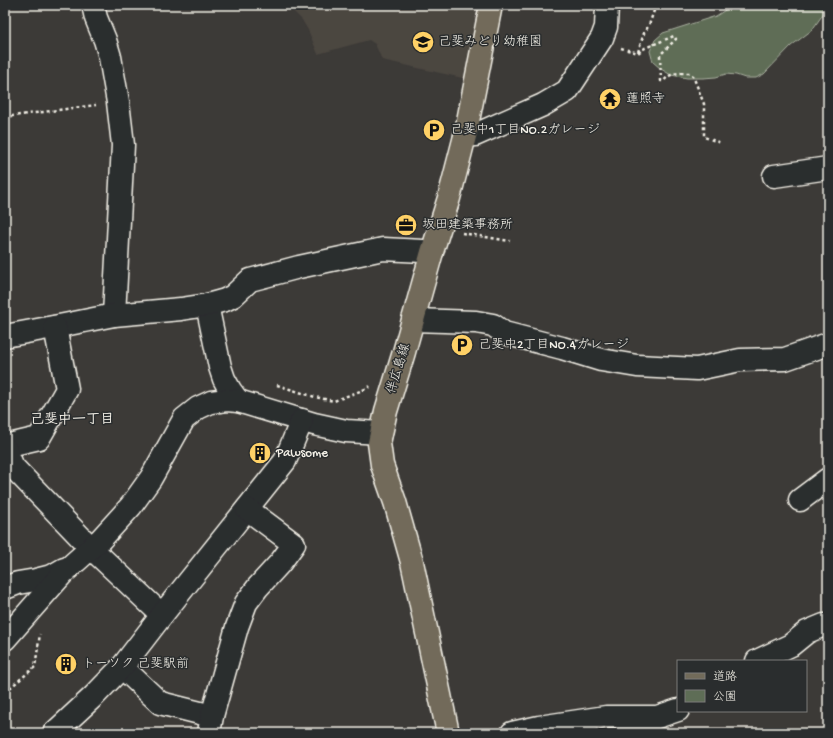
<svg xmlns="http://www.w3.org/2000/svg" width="833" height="738" viewBox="0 0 833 738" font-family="'Gochi Hand','Klee One',sans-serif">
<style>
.built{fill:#4b4640}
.green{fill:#5e6d56;stroke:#a9af9f}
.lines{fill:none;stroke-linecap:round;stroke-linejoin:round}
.minor-casing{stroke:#f4f1e8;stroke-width:25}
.major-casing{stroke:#f4f1e8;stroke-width:25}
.path{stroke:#f4f1e8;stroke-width:2.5;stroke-dasharray:3 3;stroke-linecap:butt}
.minor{stroke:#2a2d2e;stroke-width:22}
.major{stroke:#726b5a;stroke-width:22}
.labels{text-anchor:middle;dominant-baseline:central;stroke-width:3;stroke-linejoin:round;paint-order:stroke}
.poi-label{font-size:13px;fill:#f4f1e8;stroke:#2a2d2e;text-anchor:start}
.street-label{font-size:13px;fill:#f4f1e8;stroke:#2a2d2e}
.neighbourhood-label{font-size:14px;font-weight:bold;fill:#f4f1e8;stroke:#2a2d2e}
</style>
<rect width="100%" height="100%" fill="#3c3a37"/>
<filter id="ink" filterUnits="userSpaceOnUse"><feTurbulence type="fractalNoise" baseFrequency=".025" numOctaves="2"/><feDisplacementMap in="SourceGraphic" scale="8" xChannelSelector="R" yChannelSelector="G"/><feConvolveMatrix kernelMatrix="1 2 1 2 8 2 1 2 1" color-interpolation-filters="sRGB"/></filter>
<g filter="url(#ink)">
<path class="built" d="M289 5H481L467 79 382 60 375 44 369 40 318 54 308 30 302 20 288 6Z"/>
<path class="green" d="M733 5H828V7L812 30 791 46 764 74 756 78H745L736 75 726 74 716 77 703 78H687L671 75 661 69 653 62 650 51 655 40 663 33 716 16Z"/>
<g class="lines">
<g class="minor-casing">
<g id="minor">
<path d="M93 5 96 18 105 40 110 57 118 102 123 145 114 315"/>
<path d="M465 136 475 135 543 105 567 91 602 38 606 27 607 5"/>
<path d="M774 176 828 168"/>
<path d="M207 305 220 367 224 379 230 390 238 401"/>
<path d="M413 320 476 322 493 325 504 333 562 348 601 360 637 366 697 369 740 360 785 359 828 344"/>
<path d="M5 336 64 325 114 315 181 309 207 305 225 300 233 296 250 280 299 267 383 249 423 251 432 252"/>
<path d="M5 446 39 438 67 389 55 327"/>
<path d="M5 448 13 467 91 548 162 615"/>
<path d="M800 500 828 479"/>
<path d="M5 588 18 583 36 580 52 576 64 569"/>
<path d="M5 639 63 573 101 539 131 506 151 478 184 419 198 408 211 402 227 400 238 401 314 424 346 431 381 433"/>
<path d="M757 661 791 645 807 632 824 625H828"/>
<path d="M122 667 160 703 212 716"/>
<path d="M54 733 94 696 122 667 162 615 285 461 302 420"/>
<path d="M209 733 212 716 237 627 246 603 258 587 280 563 294 544 247 509"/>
<path d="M512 733 539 727 606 717H657L678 710"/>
</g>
</g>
<g class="major-casing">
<path id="major" d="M448 733 412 562 395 502 382 465 379 443 386 411 404 352 432 252 449 198 465 136 491 5"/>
</g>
<g class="path">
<path d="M621 48 638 53 645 48 674 36 676 39 660 55 661 81H664C670 72 680 73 690 73L693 76 704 104V137L721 143"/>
<path d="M638 52 644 33 649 25 656 5"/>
<path d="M5 117 96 105"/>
<path d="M462 233 510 241"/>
<path d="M277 385 315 397 334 401 368 388 370 386"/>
<path d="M5 692 35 667 40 634"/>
</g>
<use href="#minor" class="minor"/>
<use href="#major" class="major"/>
</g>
</g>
<defs>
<g id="school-disc" transform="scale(1.15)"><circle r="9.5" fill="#ffd166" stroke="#2a2d2e"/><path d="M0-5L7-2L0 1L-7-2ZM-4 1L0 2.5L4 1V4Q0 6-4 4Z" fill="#111"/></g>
<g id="temple-disc" transform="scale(1.15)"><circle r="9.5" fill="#ffd166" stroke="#2a2d2e"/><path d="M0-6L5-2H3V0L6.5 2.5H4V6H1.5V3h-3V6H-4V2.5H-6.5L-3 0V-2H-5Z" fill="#111"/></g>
<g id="parking-disc" transform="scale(1.15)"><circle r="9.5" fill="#ffd166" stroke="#2a2d2e"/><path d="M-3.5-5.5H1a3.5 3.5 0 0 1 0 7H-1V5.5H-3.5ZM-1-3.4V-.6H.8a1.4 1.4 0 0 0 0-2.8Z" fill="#111"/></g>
<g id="office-disc" transform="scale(1.15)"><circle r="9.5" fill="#ffd166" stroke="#2a2d2e"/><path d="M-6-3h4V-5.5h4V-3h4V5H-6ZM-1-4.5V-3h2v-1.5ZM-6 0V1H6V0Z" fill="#111"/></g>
<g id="building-disc" transform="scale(1.15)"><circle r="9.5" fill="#ffd166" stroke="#2a2d2e"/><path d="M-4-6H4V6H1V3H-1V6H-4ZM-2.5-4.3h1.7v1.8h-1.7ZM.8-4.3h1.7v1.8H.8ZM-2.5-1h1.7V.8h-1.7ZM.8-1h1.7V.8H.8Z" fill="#111"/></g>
</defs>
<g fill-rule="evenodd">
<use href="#school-disc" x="423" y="42"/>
<use href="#temple-disc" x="610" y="99"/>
<use href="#parking-disc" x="434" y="130"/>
<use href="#office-disc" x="406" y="225"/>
<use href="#parking-disc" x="462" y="345"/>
<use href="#building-disc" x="260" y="453"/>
<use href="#building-disc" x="66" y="664"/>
</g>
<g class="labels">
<g class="poi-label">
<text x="438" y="42">己斐みどり幼稚園</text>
<text x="626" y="99">蓮照寺</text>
<text x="450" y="130">己斐中1丁目NO.2ガレージ</text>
<text x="422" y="225">坂田建築事務所</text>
<text x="478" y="345">己斐中2丁目NO.4ガレージ</text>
<text x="276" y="453">Pawsome</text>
<text x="82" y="664">トーソク 己斐駅前</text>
</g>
<g class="street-label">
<text transform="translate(399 369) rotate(-73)">伴広島線</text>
</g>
<g class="neighbourhood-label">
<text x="72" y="420">己斐中一丁目</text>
</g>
</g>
<rect width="833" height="738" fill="none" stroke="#2a2d2e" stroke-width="20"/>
<rect x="10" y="10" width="813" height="718" fill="none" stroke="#f4f1e8" stroke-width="1.5" filter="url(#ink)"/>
<rect x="677" y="660" width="130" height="52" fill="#2a2d2e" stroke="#7b7b78"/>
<rect x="685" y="673" width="20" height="6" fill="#726b5a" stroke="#7b7b78"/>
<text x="713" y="680" font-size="12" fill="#f4f1e8">道路</text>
<rect x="685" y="690" width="20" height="12" fill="#5e6d56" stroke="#7b7b78"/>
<text x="713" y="700" font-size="12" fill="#f4f1e8">公園</text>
</svg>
